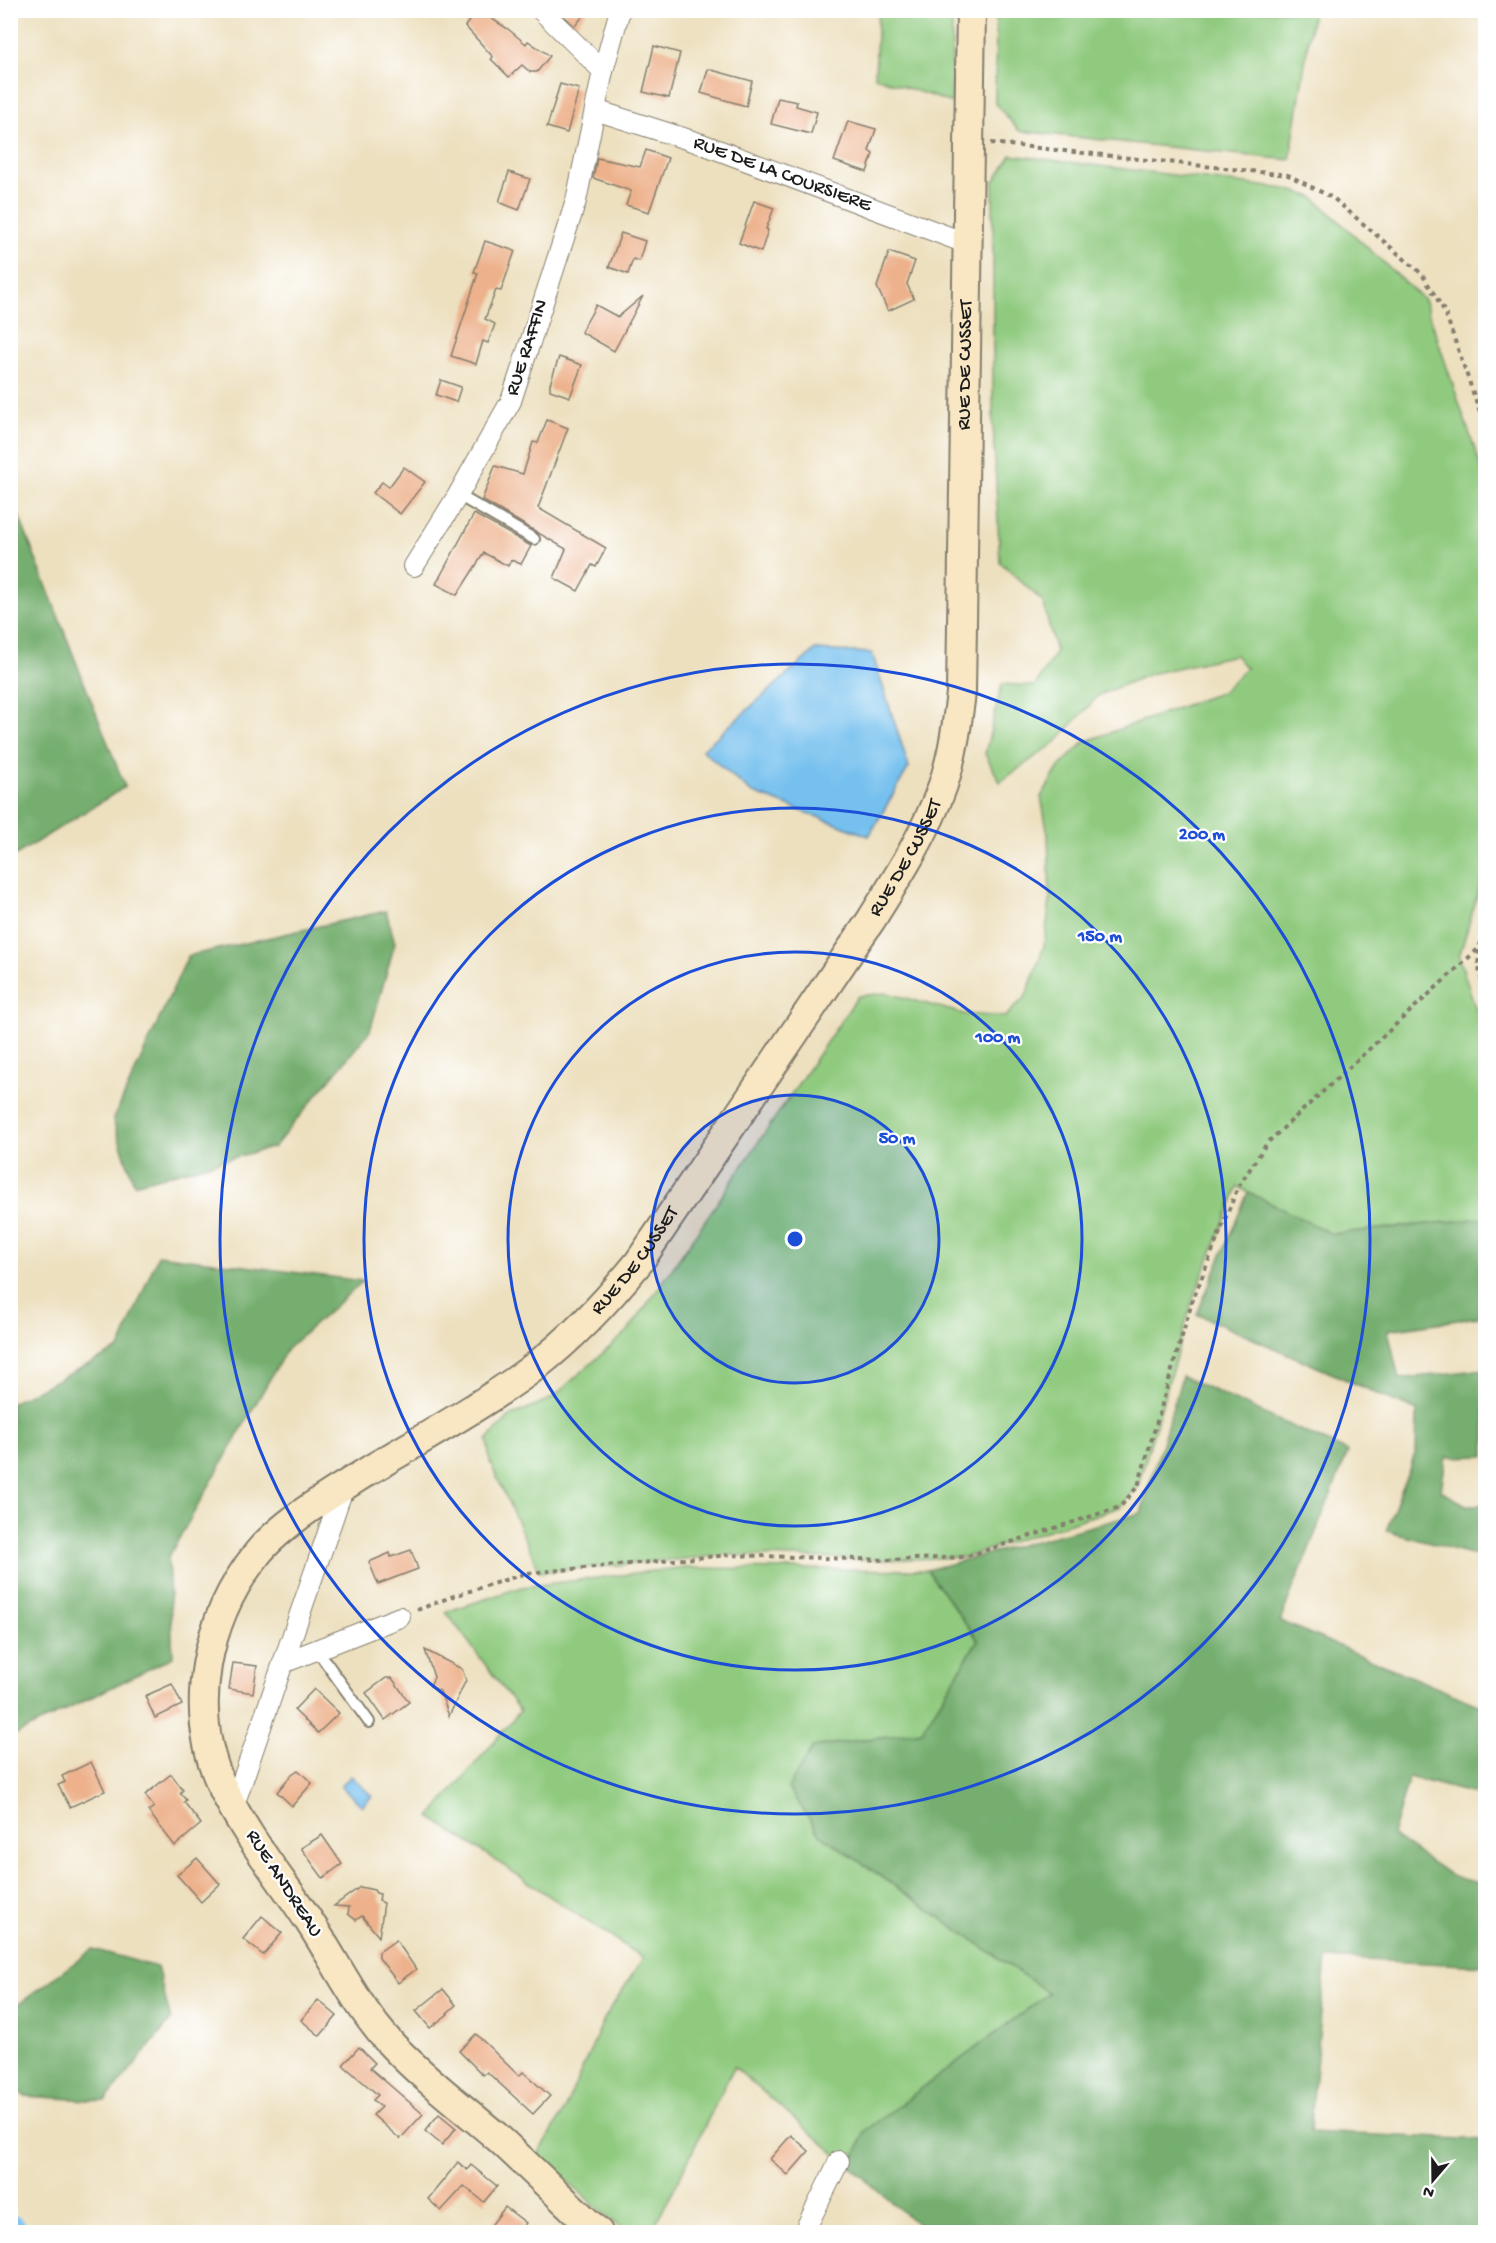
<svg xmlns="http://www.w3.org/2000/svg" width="1496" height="2243" viewBox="0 0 1496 2243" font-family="'Gochi Hand',sans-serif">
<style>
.green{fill:#90ca7f;stroke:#56734e;stroke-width:1.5}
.forest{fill:#74ae6e;stroke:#486545;stroke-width:1.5}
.water{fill:#75c0ee;stroke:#486e85;stroke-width:1.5}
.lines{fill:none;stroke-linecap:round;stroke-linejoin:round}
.river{stroke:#75c0ee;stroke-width:34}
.building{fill:#edb18b}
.lane-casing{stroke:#847e6e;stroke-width:14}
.street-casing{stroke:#847e6e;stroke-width:22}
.secondary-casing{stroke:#847e6e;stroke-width:32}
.path{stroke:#847e6e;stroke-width:4;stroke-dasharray:4.5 4.5;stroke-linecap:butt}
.lane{stroke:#fff;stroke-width:10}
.street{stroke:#fff;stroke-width:20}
.secondary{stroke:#f9e7c3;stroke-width:28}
.ring{fill:none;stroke:#1d4ed8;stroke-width:3}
.labels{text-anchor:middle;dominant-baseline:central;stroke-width:4.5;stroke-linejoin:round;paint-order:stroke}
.street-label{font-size:20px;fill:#1c1c1c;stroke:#fff}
.centre{fill:#1d4ed8;stroke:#fff;stroke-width:3}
.ring-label{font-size:18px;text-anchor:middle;font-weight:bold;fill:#1d4ed8;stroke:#fff;stroke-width:4.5;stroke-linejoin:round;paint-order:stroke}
</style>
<rect width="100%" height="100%" fill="#fff"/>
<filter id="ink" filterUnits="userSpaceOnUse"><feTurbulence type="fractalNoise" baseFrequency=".0167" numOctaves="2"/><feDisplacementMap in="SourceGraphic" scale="12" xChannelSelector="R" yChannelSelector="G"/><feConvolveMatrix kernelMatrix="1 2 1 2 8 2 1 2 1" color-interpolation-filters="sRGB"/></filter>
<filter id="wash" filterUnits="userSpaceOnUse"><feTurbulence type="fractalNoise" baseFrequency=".008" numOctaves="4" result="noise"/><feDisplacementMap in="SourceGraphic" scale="24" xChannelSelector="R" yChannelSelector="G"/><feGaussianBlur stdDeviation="1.35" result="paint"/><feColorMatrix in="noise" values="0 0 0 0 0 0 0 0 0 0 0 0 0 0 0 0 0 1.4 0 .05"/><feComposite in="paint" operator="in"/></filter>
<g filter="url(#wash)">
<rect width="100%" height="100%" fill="#ede0bf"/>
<g class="green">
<path d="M878 11H952V103L875 77Z"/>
<path d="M996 11H1313L1290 160 1019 131 995 103Z"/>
<path d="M1011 155 1286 189 1313 197 1424 300 1485 479V870L1459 957 1485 1038V1218L1331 1234 1238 1187 1192 1302 1138 1486 1120 1507 965 1557 888 1560 729 1555 540 1572 490 1462 487 1440 509 1417 552 1398 628 1331 670 1272 858 996 887 993 964 1014 1005 1017 1026 996 1044 946 1050 901 1048 835 1041 797 1059 767 1084 742 1222 692 1246 668 1235 655 1150 674 1099 695 1056 742 1000 782 985 754 1002 684 1035 686 1056 652 1043 602 1000 562 993 425V183Z"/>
<path d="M678 1568 927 1570 978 1640 922 1731 813 1747 820 1834 1049 1993 865 2131 851 2167 734 2067 669 2199 650 2232H626L537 2156 562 2115 604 2019 643 1958 430 1817 520 1711 446 1612 522 1587Z"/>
</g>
<g class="forest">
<path d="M10 493 125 787 11 858H10Z"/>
<path d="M386 911 395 943 370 1031 274 1147 134 1184 113 1120 188 956Z"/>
<path d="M1248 1192 1332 1234 1485 1218V1316L1388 1330 1399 1379 1485 1369V1456L1446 1457 1441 1491 1466 1505H1485V1558L1386 1531 1416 1451 1417 1411 1197 1314Z"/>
<path d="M158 1255 363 1281 287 1349 168 1558 173 1657 11 1737V1403L119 1349Z"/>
<path d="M1182 1376 1348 1452 1280 1621 1485 1708V1797L1409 1777 1392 1835 1453 1877 1485 1884V1966L1326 1958 1310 2132 1485 2140V2232H926L851 2167 865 2131 1049 1993 820 1834 788 1788 813 1747 922 1731 978 1640 927 1570 1141 1513Z"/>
<path d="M93 1949 157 1967 171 2020 105 2101 24 2096 11 2086V2010Z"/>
</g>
<g class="water">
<path d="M815 650 872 653 909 767 869 836 751 792 702 750Z"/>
<path d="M351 1776 372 1796 362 1806 341 1786Z"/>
</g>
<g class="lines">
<path class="river" d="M10 2232H11"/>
</g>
<g id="blocks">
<g class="building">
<path d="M478 10 508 29 526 44 528 41 550 56 537 72H530L522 65 509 77 491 59 493 57 465 26Z"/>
<path d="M565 10H588L575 26 564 16Z"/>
<path d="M654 46 680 53 669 98 643 92Z"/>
<path d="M708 69 752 81 746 106 701 93Z"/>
<path d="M560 84 579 89 567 133 547 127Z"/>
<path d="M778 98 797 102 796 106 817 112 811 134 771 124Z"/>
<path d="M848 121 876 129 869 151 873 154 867 172 834 161Z"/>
<path d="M646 150 668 158 649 212 626 205 631 191 593 178 597 158 640 167Z"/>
<path d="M509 172 530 179 519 210 499 202Z"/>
<path d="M754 201 774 208 766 229 768 230 761 252 739 243Z"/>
<path d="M621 233 645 241 639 261 633 259 628 274 609 267Z"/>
<path d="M485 241 515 251 501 291 496 290 485 319 495 324 488 343 483 341 476 364 451 356 478 273 474 272Z"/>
<path d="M889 252 915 261 907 284 914 299 888 311 877 287Z"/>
<path d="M643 296 614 351 581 332 596 305 618 317Z"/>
<path d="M559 357 582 365 570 397 550 390V384Z"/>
<path d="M441 380 461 387 456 402 436 395Z"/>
<path d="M547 420 568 428 538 508 606 548 596 567 592 565 578 591 554 578 566 549 482 500 495 466 523 474 533 442 538 443Z"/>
<path d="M404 467 425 482 400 514 373 493 382 482 389 487Z"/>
<path d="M474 514 531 546 521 564 511 560 508 566 484 553 457 595 436 584Z"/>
<path d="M411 1550 418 1569 378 1584 369 1562 390 1553 391 1557Z"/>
<path d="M425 1650 462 1669 466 1680 449 1716 440 1691 430 1686 434 1677Z"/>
<path d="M233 1663 257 1666 253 1693 229 1689Z"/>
<path d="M386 1678H392L409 1702 385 1720 366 1693Z"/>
<path d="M172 1684 182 1705 155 1718 145 1696Z"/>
<path d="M314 1689 339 1713 318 1733 294 1710Z"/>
<path d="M91 1762 105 1791 70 1807 58 1785 65 1782 62 1776Z"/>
<path d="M298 1770 312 1783 292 1806 277 1792 292 1774Z"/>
<path d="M171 1774 183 1790 180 1793 186 1800 184 1802 201 1824 175 1846 148 1811 154 1807 145 1795Z"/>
<path d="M322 1835 342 1864 323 1878 301 1848Z"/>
<path d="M197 1858 220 1884 201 1902 177 1875Z"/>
<path d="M360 1887 374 1890 376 1893 380 1894 379 1901 384 1903 379 1937 362 1916 356 1920 348 1914 349 1907 334 1906Z"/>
<path d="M262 1916 282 1933 263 1955 243 1939Z"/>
<path d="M396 1940 416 1969 398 1983 379 1958V1952Z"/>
<path d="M443 1989 456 2005 447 2013 448 2014 430 2028 416 2011Z"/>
<path d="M318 2000 337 2016 320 2036 301 2020Z"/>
<path d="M476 2034 519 2076 523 2072 550 2096 533 2114 487 2072 483 2075 459 2051Z"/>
<path d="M359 2047 375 2063 370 2068 423 2114 400 2139 373 2115 381 2107 373 2100 378 2095 343 2065Z"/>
<path d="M439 2114 456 2128 442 2145 425 2131Z"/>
<path d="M791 2135 809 2151 788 2175 770 2159Z"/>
<path d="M458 2162 467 2170 471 2165 497 2186 484 2202 464 2186 441 2211 428 2199Z"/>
<path d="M505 2207 526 2223 519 2232H486Z"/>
</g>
</g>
</g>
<g filter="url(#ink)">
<use href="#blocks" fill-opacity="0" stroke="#847e6e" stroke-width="1.5"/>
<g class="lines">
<g class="lane-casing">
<g id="lane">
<path d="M458 495 534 539"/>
<path d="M317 1650 369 1722"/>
</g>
</g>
<g class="street-casing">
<g id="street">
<path d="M541 10 603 71"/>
<path d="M595 110 702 144 968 244"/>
<path d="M414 566 458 495 511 401 576 201 603 71 620 10"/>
<path d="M283 1663 400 1617"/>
<path d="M233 1808 344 1486"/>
<path d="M804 2232 839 2161"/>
</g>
</g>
<g class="secondary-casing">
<g id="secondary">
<path id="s1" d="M598 2232C564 2201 531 2168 497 2137 462 2107 424 2079 392 2045 357 2008 335 1960 307 1918 278 1875 243 1832 221 1784 187 1708 206 1618 257 1554 267 1541 283 1528 296 1518 318 1501 344 1486 368 1471 425 1437 484 1405 537 1365 576 1335 608 1300 639 1262L871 920C898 877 926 833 943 785 953 755 957 724 961 693L971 10"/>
</g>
</g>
<g class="path">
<path d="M991 143 1288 175 1333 198 1422 274 1445 312 1486 430"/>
<path d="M1486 924C1476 955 1476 964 1486 996"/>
<path d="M417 1610 451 1597 527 1573 729 1555 888 1560 965 1557 1120 1507 1138 1486 1192 1302 1238 1187 1267 1143 1478 949"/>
</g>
<use href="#lane" class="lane"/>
<use href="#street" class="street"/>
<use href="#secondary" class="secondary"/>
</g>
</g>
<circle cx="795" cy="1239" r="144" fill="#1d4ed8" fill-opacity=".12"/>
<g class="ring">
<circle cx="795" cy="1239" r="144"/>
<circle cx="795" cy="1239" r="287"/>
<circle cx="795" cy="1239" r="431"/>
<circle cx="795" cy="1239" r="575"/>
</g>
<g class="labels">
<g class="street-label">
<text transform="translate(782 175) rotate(20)">RUE DE LA COURSIERE</text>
<text transform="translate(528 348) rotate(-72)">RUE RAFFIN</text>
<text stroke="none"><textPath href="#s1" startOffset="2308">RUE DE CUSSET</textPath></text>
<text stroke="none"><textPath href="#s1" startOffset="1804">RUE DE CUSSET</textPath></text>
<text stroke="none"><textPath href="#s1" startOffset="1318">RUE DE CUSSET</textPath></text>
<text transform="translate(283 1884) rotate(57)">RUE ANDREAU</text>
</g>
</g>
<circle cx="795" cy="1239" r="9" class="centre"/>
<g class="ring-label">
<text x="1202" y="839">200 m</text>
<text x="1100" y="941">150 m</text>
<text x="998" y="1042">100 m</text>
<text x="897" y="1143">50 m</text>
</g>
<rect width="1496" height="2243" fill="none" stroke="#fff" stroke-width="36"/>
<g transform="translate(1433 2180) rotate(200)" stroke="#ffffff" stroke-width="4.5" paint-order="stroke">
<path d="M0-4.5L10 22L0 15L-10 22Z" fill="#1c1c1c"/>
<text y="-9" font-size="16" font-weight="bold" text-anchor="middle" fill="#1c1c1c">N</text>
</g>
</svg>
